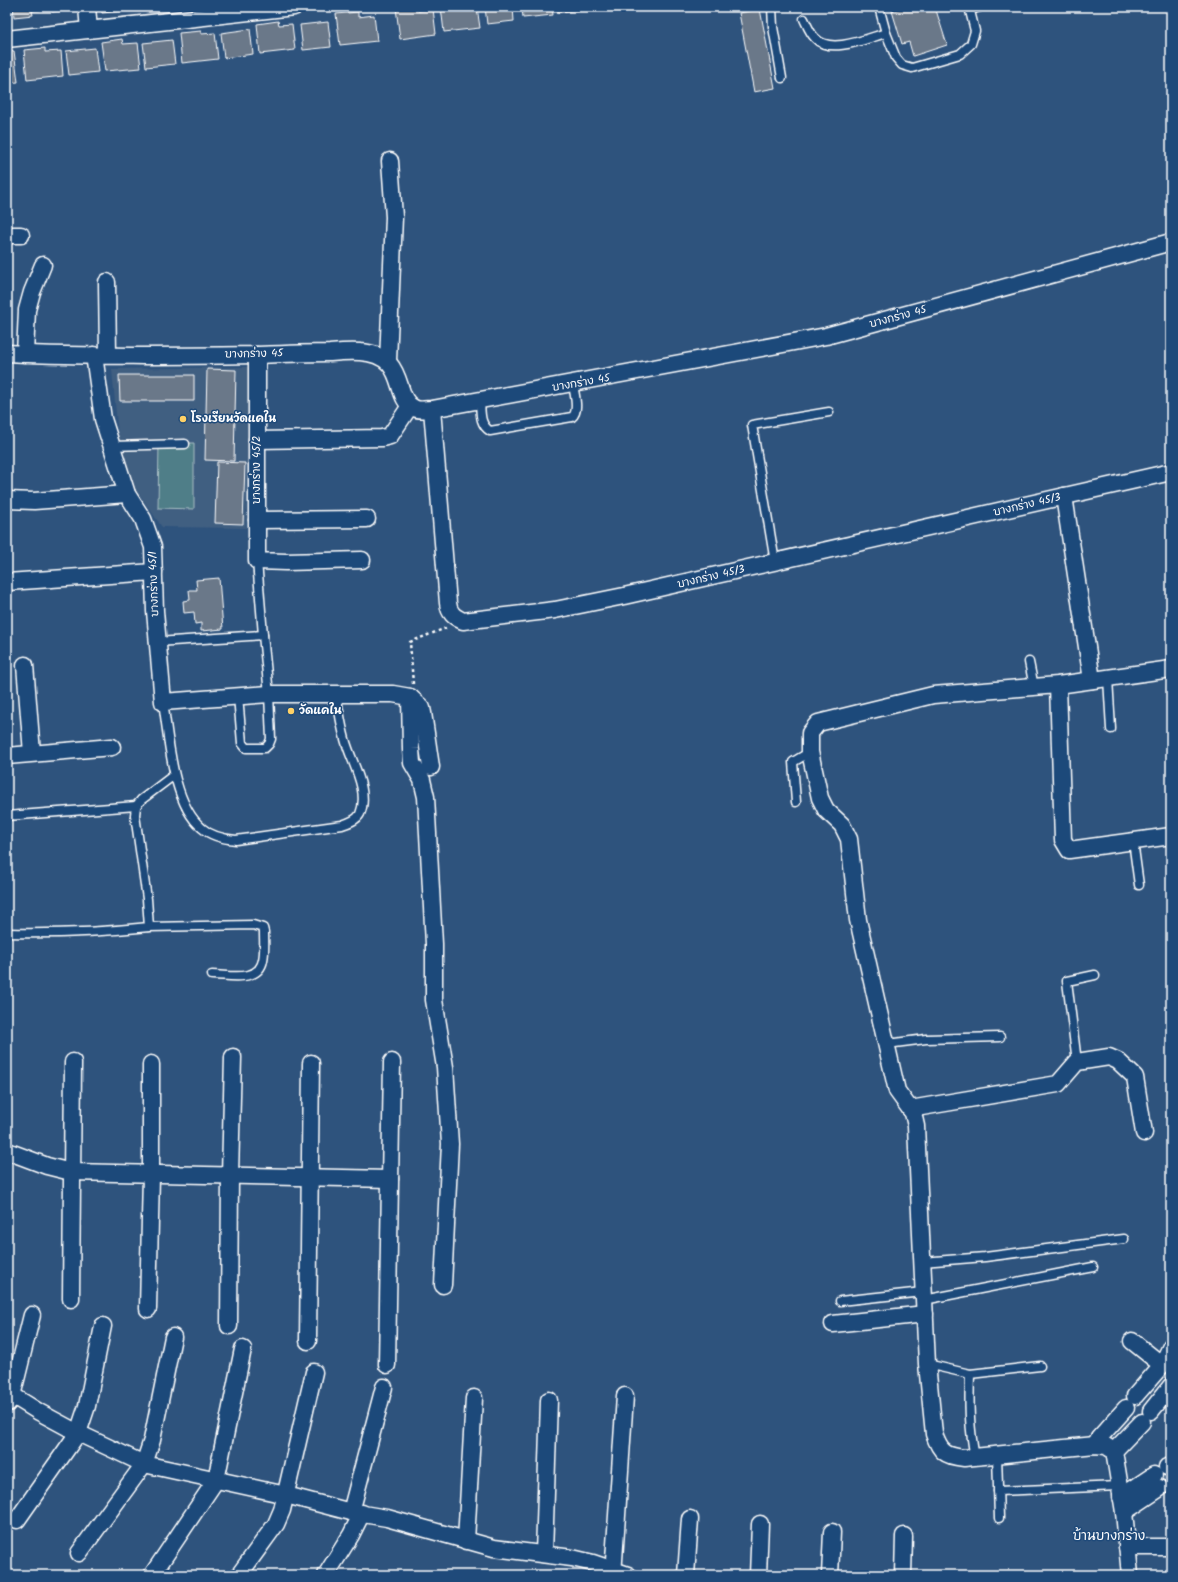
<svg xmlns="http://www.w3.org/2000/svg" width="1178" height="1582" viewBox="0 0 1178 1582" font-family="Kalam,'Playpen Sans Thai',sans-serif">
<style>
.built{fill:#405e81}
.green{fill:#507e88;stroke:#a8bec4}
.building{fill:#6a7889;stroke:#fff}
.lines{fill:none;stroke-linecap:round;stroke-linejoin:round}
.street-tunnel{stroke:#4d6d90;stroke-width:16;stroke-dasharray:16 8;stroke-linecap:butt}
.lane-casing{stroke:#fff;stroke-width:11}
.street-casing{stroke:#fff;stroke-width:19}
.path{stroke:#fff;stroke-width:2.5;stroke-dasharray:3 3;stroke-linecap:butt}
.lane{stroke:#1f4a7a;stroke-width:8}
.street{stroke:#1f4a7a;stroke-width:16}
.poi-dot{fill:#ffd166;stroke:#1f4a7a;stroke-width:1.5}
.labels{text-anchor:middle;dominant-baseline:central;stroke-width:3;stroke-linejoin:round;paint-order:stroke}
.street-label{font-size:11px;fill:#fff;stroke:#1f4a7a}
.poi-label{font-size:11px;font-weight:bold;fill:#fff;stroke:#1f4a7a;text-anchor:start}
.quarter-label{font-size:13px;fill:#fff;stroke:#1f4a7a}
</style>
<rect width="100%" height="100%" fill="#2e537d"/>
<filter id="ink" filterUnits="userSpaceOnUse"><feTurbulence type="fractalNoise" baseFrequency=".025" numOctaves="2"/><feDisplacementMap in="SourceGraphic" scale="8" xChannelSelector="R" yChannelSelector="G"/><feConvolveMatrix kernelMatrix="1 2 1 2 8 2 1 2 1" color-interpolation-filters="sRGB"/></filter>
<g filter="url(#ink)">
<path class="built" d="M250 367 246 528 162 527 121 469 112 369Z"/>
<path class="green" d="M159 443H194V509L158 508Z"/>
<g class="building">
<path d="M13 7H40V10L32 11 33 15 14 17Z"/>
<path d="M44 7H71V10L52 12V8L44 9Z"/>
<path d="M101 7H122L123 11 102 13Z"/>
<path d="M408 7H417L418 11 433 9 436 34 400 39 396 8Z"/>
<path d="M441 7H477L480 28 444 32Z"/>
<path d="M485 7H513L514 21 487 24Z"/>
<path d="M522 7H552L553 15 523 18Z"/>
<path d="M557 7H584V10L558 12Z"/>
<path d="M898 7H935L947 45 913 56 909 42 902 44 892 11 899 9Z"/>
<path d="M760 9 775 88 754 92 739 13Z"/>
<path d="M358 12V17L374 15 377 41 340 45 336 14Z"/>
<path d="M278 21 279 25 292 24 295 50 260 54 257 24Z"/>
<path d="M328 22 331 47 303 50 300 25Z"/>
<path d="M250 29 253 54 224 58 221 33Z"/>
<path d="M201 31V34L215 33 218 59 182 63 179 33Z"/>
<path d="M122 39 123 44 138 43 141 68 105 71 101 42Z"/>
<path d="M172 40 175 64 146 67 143 43Z"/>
<path d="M45 48V52L61 51 63 76 27 80 24 50Z"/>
<path d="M95 48 98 72 69 75 66 51Z"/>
<path d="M14 51 18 82 7 83V52Z"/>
<path d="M207 369 236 370 234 461 205 460Z"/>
<path d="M119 375H194V401H120Z"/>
<path d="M217 462 245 463 243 524 215 523Z"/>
<path d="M219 578 223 629 201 631V623L195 624 194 612 184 613 183 601 190 600 189 590H197L196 580Z"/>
</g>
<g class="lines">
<path class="street-tunnel" d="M1160 1488 1171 1481"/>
<g class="lane-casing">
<g id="lane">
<path d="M772 7 773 27 782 78"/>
<path d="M879 7 886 33 896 58 902 65 912 68 960 54 971 44 975 31 969 7"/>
<path d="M970 10 980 7"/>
<path d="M804 19C807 25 810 33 815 38 830 55 868 38 886 33"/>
<path d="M480 401C481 412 479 424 490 431L572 417C580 411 574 393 573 384"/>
<path d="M111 446 185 444"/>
<path d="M775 562 752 425 829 412"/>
<path d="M157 642 263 635"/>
<path d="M1029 662 1034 687"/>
<path d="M1108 678 1111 729"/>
<path d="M238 696 242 743 246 748H265L269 744 271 739 269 694 263 635 257 561"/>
<path d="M163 702C169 739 172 803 202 828 211 836 224 839 236 840L342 825C348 823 357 820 360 814 370 790 351 762 345 739 341 725 339 709 336 694"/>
<path d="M796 802 793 762 810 752"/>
<path d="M7 816 136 806"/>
<path d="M1133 841 1139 885"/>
<path d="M149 927 253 925 263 928 264 932C264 941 265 951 263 960 259 983 229 975 212 975"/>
<path d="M7 933C55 934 102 932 149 927L147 899 135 815 136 806 141 800 174 775"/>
<path d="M887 1044 926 1039 1000 1037"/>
<path d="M1077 1062 1067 981 1095 975"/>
<path d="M922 1262 985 1257 1124 1239"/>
<path d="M924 1300 1093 1267"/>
<path d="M840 1301 923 1292"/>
<path d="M927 1364 970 1374 1040 1366"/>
<path d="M970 1374C969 1403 969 1428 975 1457"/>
<path d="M997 1455 999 1518"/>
<path d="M998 1491 1119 1486"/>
</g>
</g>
<g class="street-casing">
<g id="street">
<path d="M87 7 89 30"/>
<path d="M7 39 294 7"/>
<path d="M7 235H21"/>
<path d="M107 282 108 355"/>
<path d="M7 353C90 357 175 356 258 355 282 354 306 353 330 353 340 352 351 351 360 352 409 355 392 398 414 408 419 411 427 409 432 409L826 336 1171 242"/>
<path d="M25 354 27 310 32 292 43 265"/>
<path d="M94 355 103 419 127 494 143 519 153 547 155 611 163 702 269 694H393L410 697 411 749 412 763 422 780 426 797 434 944V1000L445 1067 450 1144 443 1285"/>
<path d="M257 355V561L286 562 362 560"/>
<path d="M388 361 394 217 390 161"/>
<path d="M432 409 448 603C449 613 454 617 463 621L555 610 624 596 1171 472"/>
<path d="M257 440 382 438 390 436 410 406"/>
<path d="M1064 496 1092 680"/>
<path d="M7 500 34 501 127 494"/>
<path d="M257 520 367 519"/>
<path d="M7 582 154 572"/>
<path d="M25 665 32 753"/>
<path d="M1058 685 1063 840 1069 850 1171 836"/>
<path d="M410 697 422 708 423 713 431 767"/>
<path d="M7 756 112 747"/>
<path d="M910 1109 1058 1084 1077 1062 1109 1057 1118 1061 1135 1077 1144 1133"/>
<path d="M7 1151 47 1166 71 1172 390 1179"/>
<path d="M71 1299 73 1062"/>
<path d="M148 1309 151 1175V1064"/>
<path d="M833 1324 925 1314"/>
<path d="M229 1326 230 1175 233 1057"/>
<path d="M308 1341 311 1063"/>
<path d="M1132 1341 1162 1365"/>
<path d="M387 1365 392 1062"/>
<path d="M7 1392 39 1412 78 1433 144 1464 286 1495 351 1512 387 1518 494 1548 572 1558 593 1563 628 1575"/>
<path d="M1135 1396 1162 1365 1171 1346"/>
<path d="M8 1403 12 1396 32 1315"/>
<path d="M1151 1411 1171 1386"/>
<path d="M1095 1445 1099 1438 1126 1408"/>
<path d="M1114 1451 1142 1422"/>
<path d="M1167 1467 1171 1466"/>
<path d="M1121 1497 1154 1475"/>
<path d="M351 1512 384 1387"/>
<path d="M1124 1512 1160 1488"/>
<path d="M17 1520 78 1433 87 1406 103 1326"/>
<path d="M466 1541 474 1398"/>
<path d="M1127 1547H1171"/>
<path d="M79 1553 144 1464 152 1440 173 1337"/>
<path d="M544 1554 549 1400"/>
<path d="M152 1575 216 1480 243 1349"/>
<path d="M239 1575 276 1524 282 1510 314 1372"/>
<path d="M326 1575 351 1535 362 1513"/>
<path d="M613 1575 625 1396"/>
<path d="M686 1575 690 1519"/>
<path d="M758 1575 760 1524"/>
<path d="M830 1575 832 1532"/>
<path d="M903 1575 904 1536"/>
<path d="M1130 1575 1124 1512 1114 1451 1106 1446 1095 1445 964 1458C945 1456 940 1452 934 1434L927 1364 916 1126 913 1113 897 1091 858 920 849 839 842 825 826 810 820 798 810 752V733L818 723 933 695 1058 685 1171 669"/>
</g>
</g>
<path class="path" d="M413 684 410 642 446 628"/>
<use href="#lane" class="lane"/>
<use href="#street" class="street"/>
</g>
</g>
<g class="poi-dot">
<circle cx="183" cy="419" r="4"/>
<circle cx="291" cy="711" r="4"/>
</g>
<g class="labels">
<g class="street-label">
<text transform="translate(898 317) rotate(-15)">บางกร่าง 45</text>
<text transform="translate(254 354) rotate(-1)">บางกร่าง 45</text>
<text transform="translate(581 383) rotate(-10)">บางกร่าง 45</text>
<text transform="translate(257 470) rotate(-90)">บางกร่าง 45/2</text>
<text transform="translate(1027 505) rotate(-13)">บางกร่าง 45/3</text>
<text transform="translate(711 577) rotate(-13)">บางกร่าง 45/3</text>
<text transform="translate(154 584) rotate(-92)">บางกร่าง 45/1</text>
</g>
<g class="poi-label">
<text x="191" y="419">โรงเรียนวัดแคใน</text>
<text x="299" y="711">วัดแคใน</text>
</g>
<g class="quarter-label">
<text x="1109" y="1536">บ้านบางกร่าง</text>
</g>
</g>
<rect width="1178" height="1582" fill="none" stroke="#1f4a7a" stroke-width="24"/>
<rect x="12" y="12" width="1154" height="1558" fill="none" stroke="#fff" stroke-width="1.5" filter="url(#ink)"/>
</svg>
